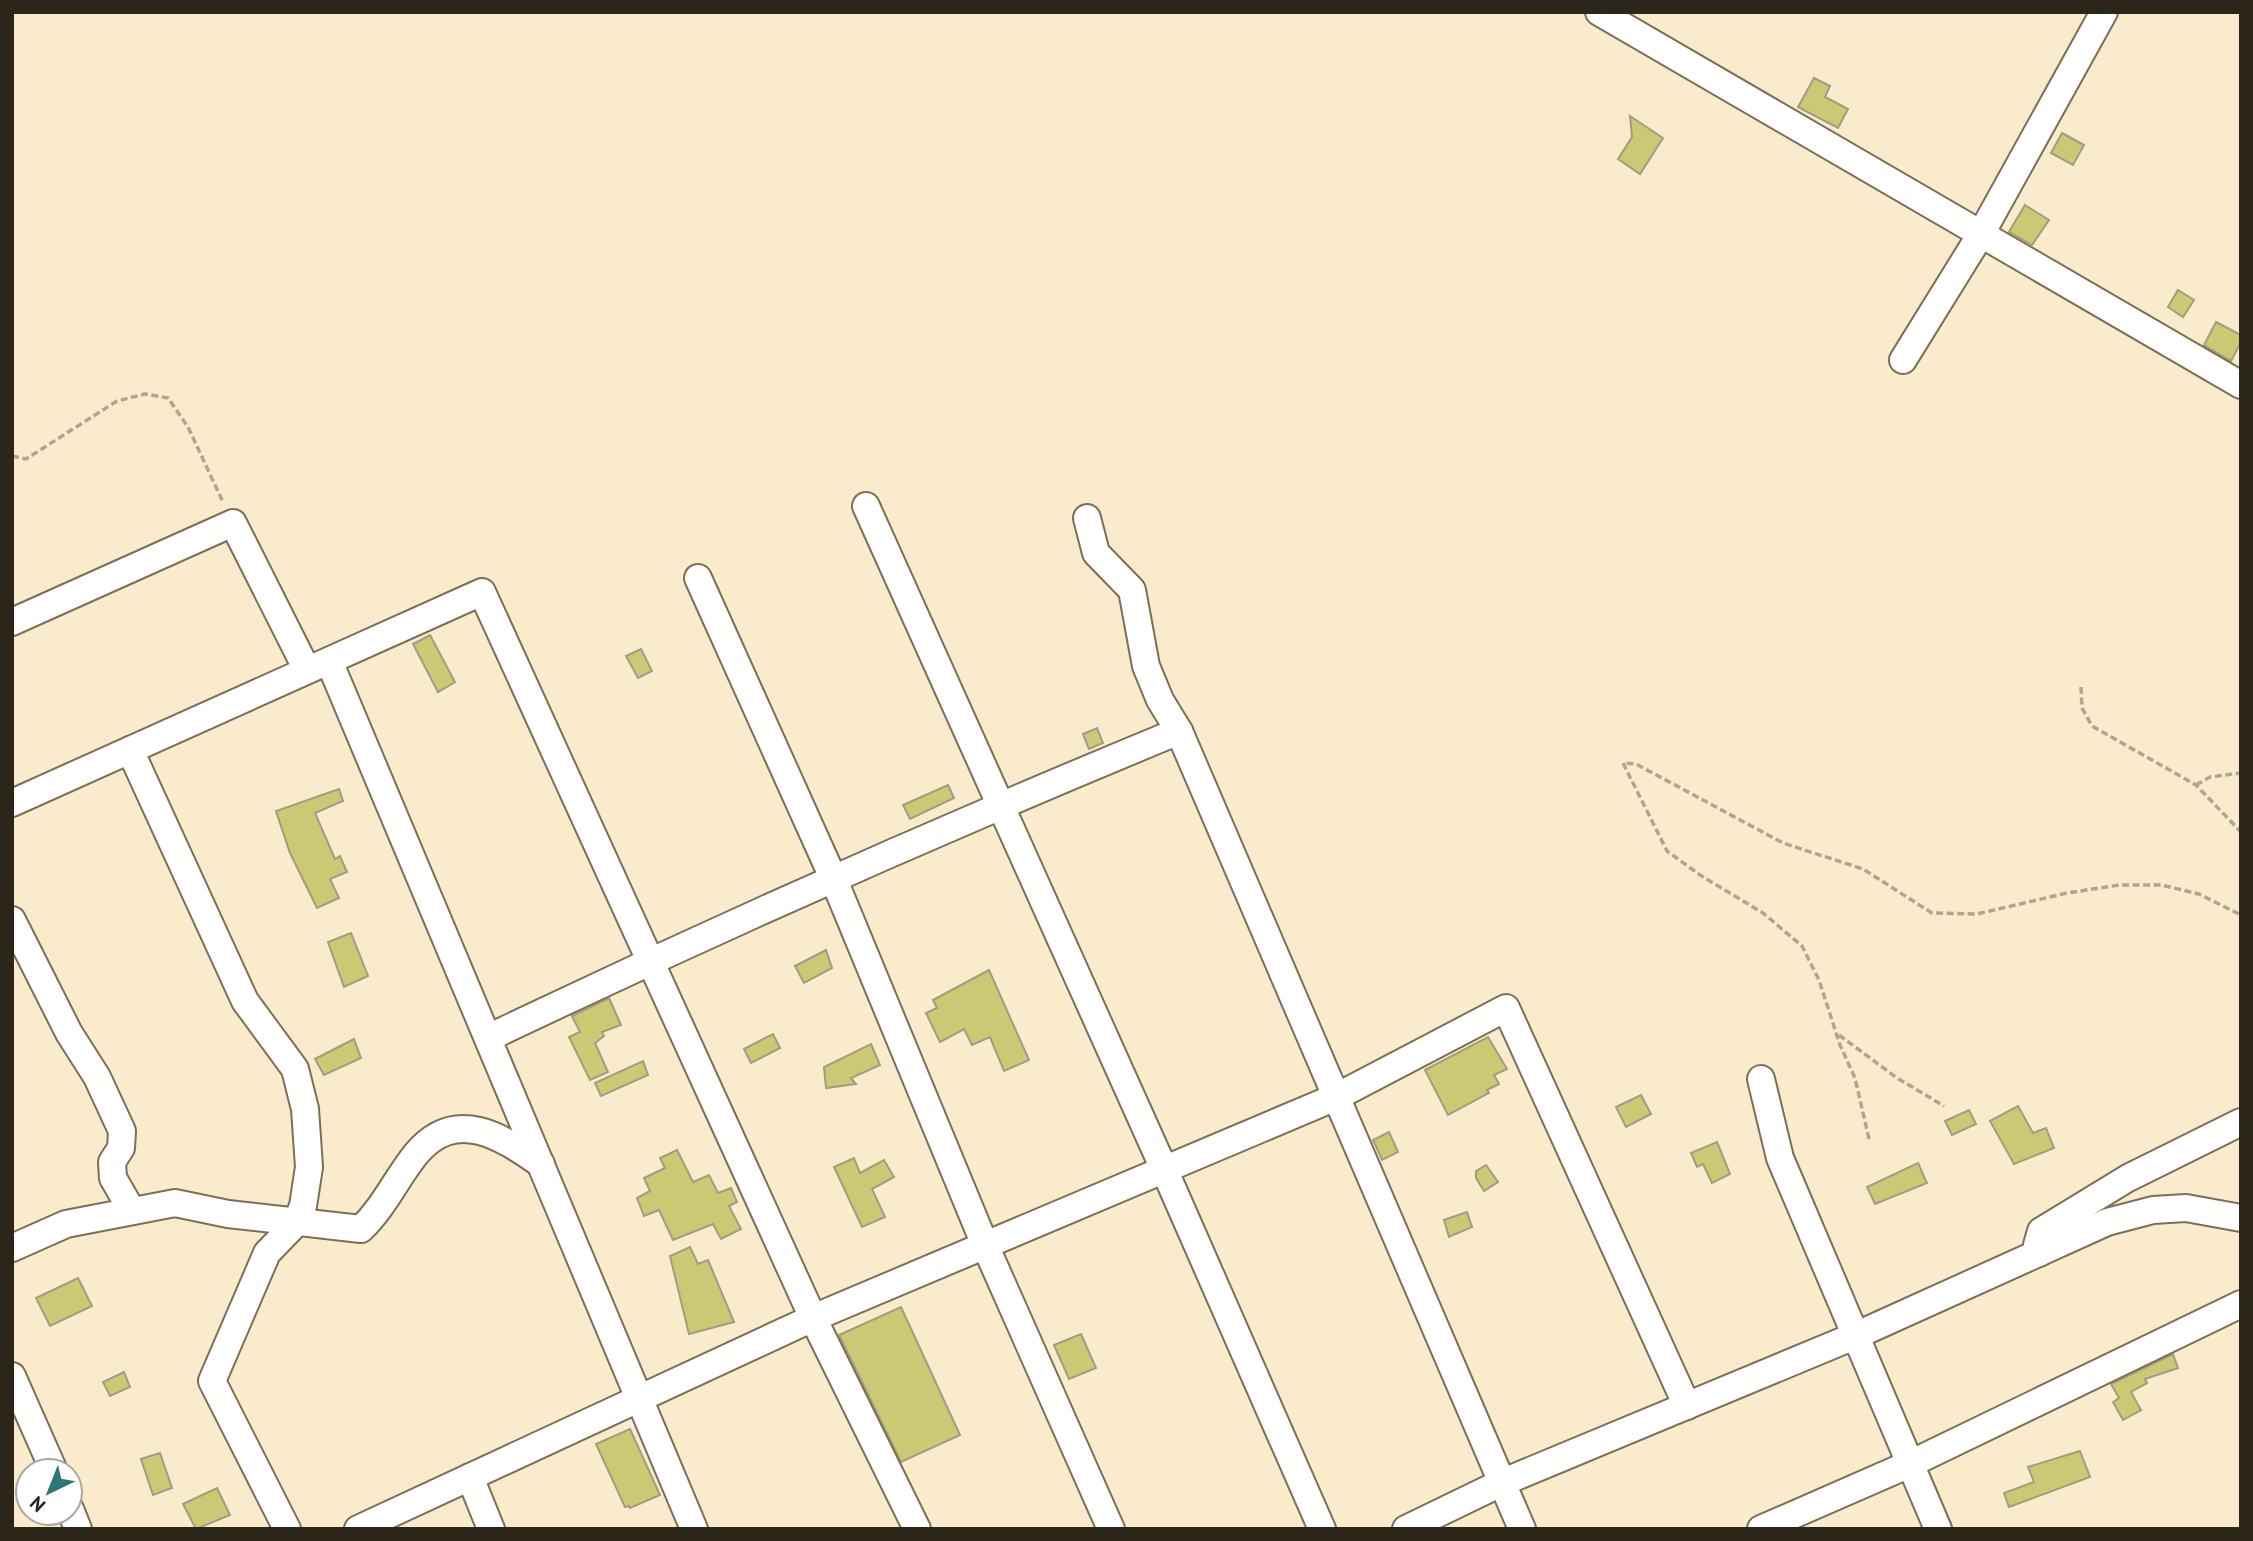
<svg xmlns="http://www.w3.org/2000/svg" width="2253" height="1541" viewBox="0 0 2253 1541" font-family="'PT Sans',sans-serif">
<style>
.building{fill:#cdc873;stroke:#a09e80;stroke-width:2}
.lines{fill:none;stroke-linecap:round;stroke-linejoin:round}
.minor-casing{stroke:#7d6f55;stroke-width:30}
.path{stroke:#b1a58e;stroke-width:3.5;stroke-dasharray:7 3.5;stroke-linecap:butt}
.minor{stroke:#fff;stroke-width:26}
</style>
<rect width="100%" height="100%" fill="#faebcd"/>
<g class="building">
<path d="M1814 78 1830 86 1825 97 1848 109 1838 128 1798 107Z"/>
<path d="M1630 116 1663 138 1640 174 1618 159 1632 137Z"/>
<path d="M2062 133 2084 145 2073 165 2051 153Z"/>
<path d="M2025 205 2049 220 2032 245 2009 232Z"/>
<path d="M2178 290 2194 300 2183 317 2168 307Z"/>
<path d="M2216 322 2241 335V342L2231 361 2204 345Z"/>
<path d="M430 635 455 682 438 692 413 644Z"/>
<path d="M641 649 652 671 638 678 626 656Z"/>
<path d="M1097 728 1103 743 1089 749 1083 734Z"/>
<path d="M948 785 954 798 910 819 903 805Z"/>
<path d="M339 789 343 801 315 813 335 859 340 856 347 872 330 879 339 898 317 908 290 853 276 811Z"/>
<path d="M351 933 368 976 344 987 328 942Z"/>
<path d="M826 950 832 968 804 983 795 966Z"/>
<path d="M989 970 1029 1060 1004 1071 990 1037 972 1045 964 1029 940 1042 926 1013 937 1008 933 1000Z"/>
<path d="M609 998 621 1025 602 1032 604 1036 595 1043 608 1072 590 1080 569 1037 580 1032 572 1016Z"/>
<path d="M773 1034 780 1048 751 1063 744 1049Z"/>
<path d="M1488 1037 1507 1069 1494 1075 1499 1084 1487 1090 1489 1093 1448 1115 1425 1070Z"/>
<path d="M354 1039 361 1058 324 1075 315 1059Z"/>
<path d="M871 1044 880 1065 851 1078 856 1084 826 1088 824 1067Z"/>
<path d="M643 1061 648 1075 601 1096 595 1083Z"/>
<path d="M1641 1095 1651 1114 1626 1127 1616 1107Z"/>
<path d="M2018 1106 2033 1133 2046 1128 2054 1148 2014 1164 1990 1121Z"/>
<path d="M1969 1110 1976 1124 1952 1135 1945 1121Z"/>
<path d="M1389 1132 1398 1152 1382 1160 1373 1140Z"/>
<path d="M1717 1142 1730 1174 1712 1183 1703 1164 1697 1167 1691 1153Z"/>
<path d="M677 1150 693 1182 709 1175 718 1193 731 1188 737 1202 729 1206 741 1229 721 1239 713 1224 673 1240 659 1210 644 1216 637 1198 650 1191 644 1178 665 1168 660 1158Z"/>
<path d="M854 1158 860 1173 884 1160 894 1177 872 1189 885 1217 862 1227 834 1167Z"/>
<path d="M1918 1163 1927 1183 1875 1204 1867 1187Z"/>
<path d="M1486 1165 1498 1182 1484 1191 1476 1178V1171Z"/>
<path d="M1467 1212 1472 1227 1449 1237 1444 1220Z"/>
<path d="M690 1247 698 1264 708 1260 734 1322 689 1334 670 1256Z"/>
<path d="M78 1278 92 1306 50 1326 36 1298Z"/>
<path d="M901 1307 960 1435 901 1462 839 1335Z"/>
<path d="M1081 1334 1096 1368 1069 1379 1054 1345Z"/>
<path d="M2173 1354 2178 1368 2145 1379 2147 1383 2131 1392 2141 1410 2123 1420 2113 1402 2119 1398 2111 1384Z"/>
<path d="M124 1372 130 1387 110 1396 103 1382Z"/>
<path d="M630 1429 660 1495 630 1508 629 1506 625 1507 596 1444Z"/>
<path d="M2080 1451 2090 1477 2009 1507 2004 1493 2034 1482 2028 1467Z"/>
<path d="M160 1453 172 1488 153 1495 141 1459Z"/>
<path d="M217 1488 230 1515 196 1529 183 1504Z"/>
</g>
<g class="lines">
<g class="minor-casing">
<g id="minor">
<path d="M1599 12 2241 385"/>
<path d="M1903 360 1981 234 2104 12"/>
<path d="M866 506 1164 1169 1322 1529"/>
<path d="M1087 518 1096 553 1132 590 1146 666 1160 700 1179 731 1522 1529"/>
<path d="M698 578 834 880 985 1245 1111 1529"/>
<path d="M12 622 233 523 307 670"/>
<path d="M329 661 694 1529"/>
<path d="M130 750 245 1001 295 1069 305 1109 309 1167 303 1206 296 1223 267 1253 212 1381 287 1529"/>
<path d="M12 803 482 592 813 1318 917 1529"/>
<path d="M12 920 69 1033 97 1077 122 1131 121 1148 112 1162 113 1178 132 1211"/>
<path d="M488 1038C716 929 946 827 1179 731"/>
<path d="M1761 1079 1780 1158 1938 1529"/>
<path d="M12 1248 66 1224 175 1203 228 1214 361 1229C384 1207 396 1179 416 1154 456 1106 502 1137 541 1164"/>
<path d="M2039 1253 2037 1245 2041 1231 2128 1178 2241 1122"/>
<path d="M12 1376 54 1471"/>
<path d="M470 1477 491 1529"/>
<path d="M70 1509 78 1529"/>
<path d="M358 1529 813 1318 1336 1097 1506 1008 1687 1406"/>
<path d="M1406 1529 1501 1483 1857 1335 2107 1222 2153 1210 2186 1208 2241 1218"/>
<path d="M1761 1529 1912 1463 2241 1304"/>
</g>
</g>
<g class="path">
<path d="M12 456 26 459 117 401 145 394 168 398 188 427 223 502"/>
<path d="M2081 687 2082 708 2092 726 2196 785 2241 832"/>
<path d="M2196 785 2210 777 2241 773"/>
<path d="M1839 1035 1897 1078 1944 1106"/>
<path d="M1869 1139 1855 1078 1840 1045 1819 980 1802 946 1763 913 1700 875 1667 851 1623 763 1636 764 1783 843 1863 869 1932 913 1977 914 2067 893 2119 885H2161L2199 894 2241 915"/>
</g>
<use href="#minor" class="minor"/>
</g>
<rect width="2253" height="1541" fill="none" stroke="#2b251a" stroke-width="28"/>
<g transform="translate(49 1492) rotate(223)"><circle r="33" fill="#ffffff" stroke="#aaa8a3" stroke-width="2"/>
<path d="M0-5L12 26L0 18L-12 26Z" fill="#2c7674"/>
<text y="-10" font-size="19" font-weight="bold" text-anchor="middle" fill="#2b251a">N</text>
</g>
</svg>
